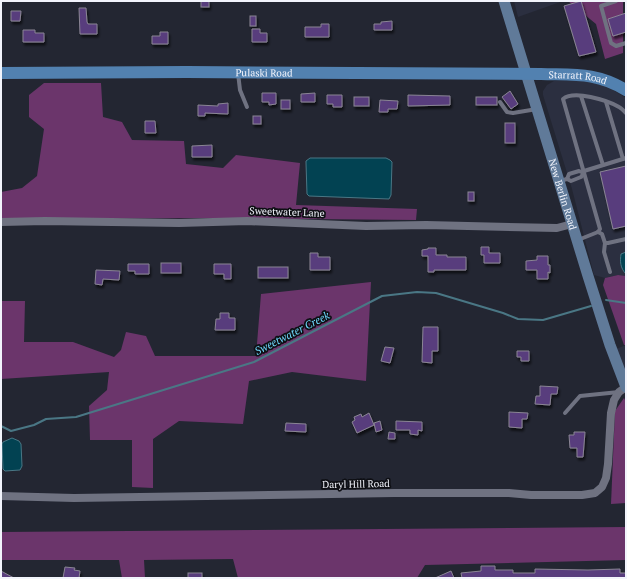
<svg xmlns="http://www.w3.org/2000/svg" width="627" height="579" viewBox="0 0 627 579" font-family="'PT Serif',serif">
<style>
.built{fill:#2b2f40}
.forest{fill:#6b356b}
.water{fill:#024252;stroke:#4a7785}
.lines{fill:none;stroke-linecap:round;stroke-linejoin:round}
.stream{stroke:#4a7785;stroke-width:2}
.building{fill:#583d7d;stroke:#8a8594;filter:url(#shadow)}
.lane{stroke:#6f7281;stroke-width:4}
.street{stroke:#6f7281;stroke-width:8}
.secondary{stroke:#607a99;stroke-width:11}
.primary{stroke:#5281b0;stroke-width:12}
.labels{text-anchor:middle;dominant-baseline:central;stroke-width:3.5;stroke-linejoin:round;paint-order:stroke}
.street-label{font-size:10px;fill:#f2f4fc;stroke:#0e0f14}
.water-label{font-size:11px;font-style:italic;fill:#6fd9fc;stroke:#0e0f14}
</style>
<defs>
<filter id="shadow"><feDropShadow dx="1.5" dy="3" stdDeviation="1" flood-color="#0009"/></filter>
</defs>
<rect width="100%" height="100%" fill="#232632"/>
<g class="built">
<path d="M514 1H563L518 17Z"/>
<path d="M581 80 598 84 613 90 626 98V276L618 275 605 278 594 275 572 189 543 95V91L547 85 554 81Z"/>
<path d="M626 345V374L616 349Z"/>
</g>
<g class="forest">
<path d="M568 1H623V53L605 59 596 24Z"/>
<path d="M44 83H101L103 117 122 122 132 140 184 141 186 164 223 168 236 155 300 163 296 205 417 209 416 220 216 218 1 219V192L22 188 37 176 44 129 29 117V95Z"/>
<path d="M618 275 626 276V345H624L603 285 605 278Z"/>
<path d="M371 282 366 381 292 372 249 381 243 424 179 421 153 439V488L132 487V440H90L89 406 107 390 109 372 1 379V301H25L24 342H73L114 357 121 350 126 332 146 336 155 356H256L261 294Z"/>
<path d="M624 398 626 402V503L611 504 615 411Z"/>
<path d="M626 527V560L425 565 417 578H238L233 559 144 560 145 578H122L119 560H1V532Z"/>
</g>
<g class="water">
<path d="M310 158H386L390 160 392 162 391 195 389 199 309 196 307 194 306 163V161Z"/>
<path d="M626 252V274C620 268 620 261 621 254Z"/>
<path d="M12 438 19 441 21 444 22 466 20 470 5 471 3 469 2 444 3 442Z"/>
</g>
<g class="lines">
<g class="stream">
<path d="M606 300 626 303"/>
<path d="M1 426 11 431 34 425 46 419 76 417 254 362 382 296 417 292 436 293 503 313 518 319 543 320 591 306"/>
</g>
</g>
<g class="building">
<rect x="201" y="1" width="8" height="6"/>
<path d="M581 1 596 52 579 56 564 6Z"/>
<path d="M79 8H86L87 22 88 24H97V34H80Z"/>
<path d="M11 11H21L20 21H11Z"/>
<path d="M626 13V32L613 36 608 19Z"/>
<rect x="250" y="16" width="6" height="10"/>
<path d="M392 21V30H374V24H381V22Z"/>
<path d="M321 24H329V37H305V27H321Z"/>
<path d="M252 29H260V33H267V42H252Z"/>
<path d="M23 30H35V33H44V42H23Z"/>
<path d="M160 32H168V44H152V36H160Z"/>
<path d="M510 91 518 104 511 109 502 97Z"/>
<path d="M262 93H276V104L269 105V102H262Z"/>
<path d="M315 93V102H301V94Z"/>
<path d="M327 95H342V107H333V104H327Z"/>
<path d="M408 95 450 96V105L408 106Z"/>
<rect x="354" y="97" width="15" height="9"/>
<rect x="476" y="97" width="21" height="8"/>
<rect x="281" y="100" width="9" height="9"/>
<path d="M380 100 398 101 397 109H388V112H379Z"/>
<path d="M228 103V114L205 113V116H198V105L218 106V104Z"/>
<rect x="253" y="116" width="8" height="8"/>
<path d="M145 121H155L156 133H145Z"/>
<rect x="505" y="123" width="10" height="20"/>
<path d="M212 145V157H192V146Z"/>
<path d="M626 166V226L613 229 600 172Z"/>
<rect x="468" y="192" width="6" height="9"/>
<path d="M481 247H489V253H500V263H484V255H481Z"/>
<path d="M428 248H436V255H447V257H466V270H434V272H428V256H422V250L428 249Z"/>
<path d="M310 253H318V257H330V270H310Z"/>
<path d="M537 256H548V265H550V273L548 272V279H537V270H526V261L537 260Z"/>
<rect x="161" y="263" width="20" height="10"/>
<path d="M128 264H149V274H135V271H128Z"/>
<path d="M214 264H231V279H224V274H214Z"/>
<rect x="258" y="267" width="30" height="11"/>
<path d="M96 270 120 271 119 280 103 279 102 285 95 284Z"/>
<path d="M220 313H229V318H235V330H215L216 319H220Z"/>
<path d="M423 327H438V351H432V363L422 362Z"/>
<path d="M385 347 394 348 390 363 381 361Z"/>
<path d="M517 351H529V361H521V357H517Z"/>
<path d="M540 386 558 387 557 394H551L550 405 535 404 536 396H540Z"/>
<path d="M509 412 528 413 527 419H522V428L509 427Z"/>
<path d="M369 413 374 425 357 433 352 422 355 420 354 417 361 414 362 417Z"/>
<path d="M380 421 382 430 376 432 374 423Z"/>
<path d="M396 421 422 422V431L418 430V435L410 434V430H396Z"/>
<path d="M286 423 306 424V432L285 431Z"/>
<path d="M389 432 395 433V439H388Z"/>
<path d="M574 432H585L583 457H577V448H570L569 435H574Z"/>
<path d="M481 566H495V570H513V573H535V569L588 570 620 569V573H626V578H462L461 573 481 571Z"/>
<path d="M65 567 75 568 74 570 80 571 79 578H63Z"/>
<path d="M1 571 14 578H1Z"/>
<path d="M451 571 454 578H435Z"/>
<rect x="188" y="573" width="14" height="5"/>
</g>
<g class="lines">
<g class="lane">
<path d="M616 1 601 6 611 43 616 46 626 43"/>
<path d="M238 73 240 90 247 107"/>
<path d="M581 96 603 165"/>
<path d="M500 102 507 112 513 113 537 109"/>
<path d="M606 102 623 159"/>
<path d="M584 171 626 158"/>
<path d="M567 179 569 174 579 171 584 173"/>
<path d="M560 181 567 179 571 181 581 177 584 173"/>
<path d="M598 232 600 229 563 99C574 90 607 100 619 107 621 108 624 111 626 113"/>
<path d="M598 232 602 234 605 243H608L626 239"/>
<path d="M578 240 598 232"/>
<path d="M605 243 604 252 610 272"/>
<path d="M565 413 580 396 619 392"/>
</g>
<g class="street">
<path d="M1 222 45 221 179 223 247 221 366 226 426 225 557 228 572 224"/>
<path d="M1 496 74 498 394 493H509L531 495H582L595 493 602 487 606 478 608 464 611 413 614 400 619 392 626 387"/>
</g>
<path class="secondary" id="s1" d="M504 1 588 276 610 345 626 387"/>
<path class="primary" id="s2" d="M1 73 187 72 541 74C575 75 596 72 626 90"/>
</g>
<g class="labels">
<g class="street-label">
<text stroke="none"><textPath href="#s2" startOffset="263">Pulaski Road</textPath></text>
<text stroke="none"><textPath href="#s2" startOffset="577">Starratt Road</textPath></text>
<text stroke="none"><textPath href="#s1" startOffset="202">New Berlin Road</textPath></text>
<text transform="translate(287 212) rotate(2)">Sweetwater Lane</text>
<text transform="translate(356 484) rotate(-1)">Daryl Hill Road</text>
</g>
<g class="water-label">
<text transform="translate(292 333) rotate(-27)">Sweetwater Creek</text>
</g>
</g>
<rect width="627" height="579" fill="none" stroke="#f2f4fc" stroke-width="4"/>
</svg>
